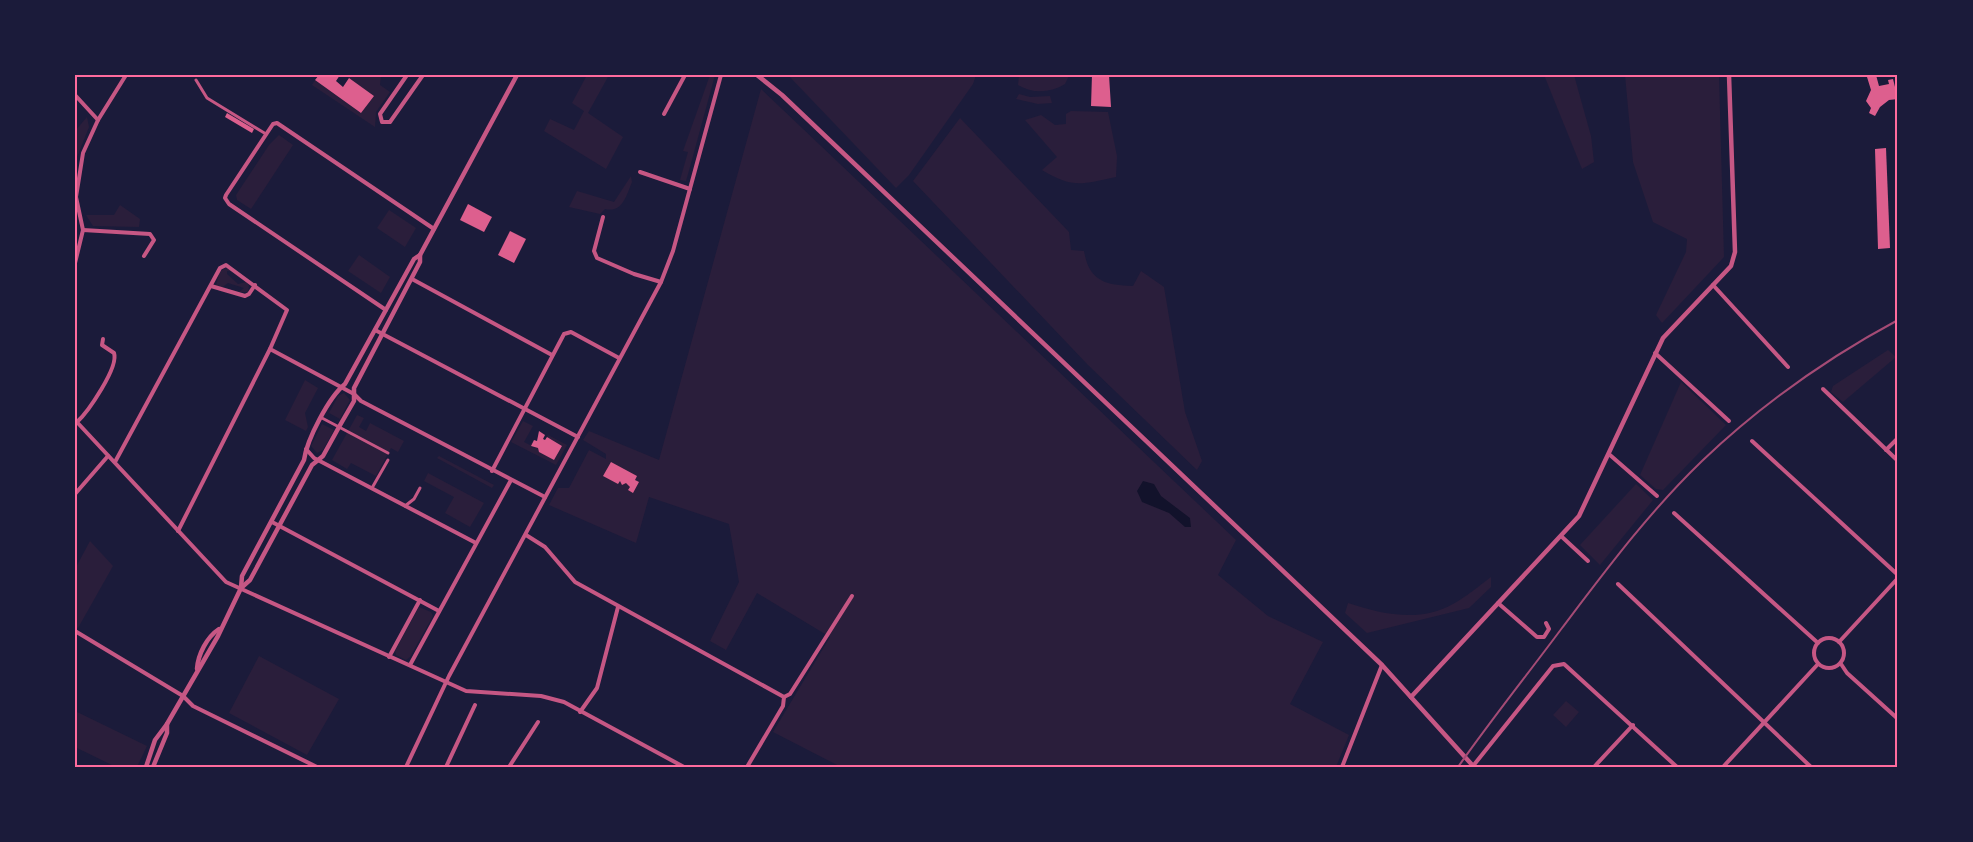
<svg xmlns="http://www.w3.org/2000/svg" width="1973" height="842" viewBox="0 0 1973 842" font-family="'Noto Sans',sans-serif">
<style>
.green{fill:#2a1e3b}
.water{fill:#12122b}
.building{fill:#dd5f8e}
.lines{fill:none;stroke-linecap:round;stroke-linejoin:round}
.pedestrian{stroke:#c65784;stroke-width:3}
.minor{stroke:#c65784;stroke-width:4}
.tertiary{stroke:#c65784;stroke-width:4.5}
.rail{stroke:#a44b75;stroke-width:2}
.neatline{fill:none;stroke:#ff6b9d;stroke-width:2}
</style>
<rect width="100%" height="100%" fill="#1b1b3a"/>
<g class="green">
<path d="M345 75H381L380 85 390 92 376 112 375 127 312 85 315 80 361 113 373 96Z"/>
<path d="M587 75H609L588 113 623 137 606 169 544 131 550 119 574 130 584 111 572 103Z"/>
<path d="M710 75H715L690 167 686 181 680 180 688 152 683 151Z"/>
<path d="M788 75H976L973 84 909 175 896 188Z"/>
<path d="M1019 75H1069V76L1065 84C1050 93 1033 94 1018 85Z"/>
<path d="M1544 75H1574L1591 136 1594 162 1582 169Z"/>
<path d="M1625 75H1719L1724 257 1662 323 1656 315 1686 252 1687 239 1653 222 1633 162Z"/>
<path d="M761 89 1236 540 1218 575 1268 616 1323 642 1290 704 1349 735 1336 767H841L773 732 830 637 757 593 726 650 710 641 739 582 729 524 649 497 636 543 549 505 558 488H569L589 450 606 459V454L583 440 589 431 659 460Z"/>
<path d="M1019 94 1030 97 1050 96 1052 103 1038 104 1016 99Z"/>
<path d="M1071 111 1108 112 1117 156 1116 177C1081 184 1074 189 1042 170L1057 157 1025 120 1041 115 1055 125 1066 124V114Z"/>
<path d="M87 117 89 127 75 162V131Z"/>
<path d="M960 118 1069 232 1071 250 1084 251C1089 281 1105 285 1133 286L1141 271 1164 287 1185 412 1202 461 1197 470 1088 365 913 181Z"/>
<path d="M279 135 293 145 251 209 237 200 236 195 269 145Z"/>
<path d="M631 176 632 182C626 197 622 213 605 209L600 214 569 207 577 191 614 202Z"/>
<path d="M120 205 140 219 139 227 93 226 86 215H114Z"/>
<path d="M389 210 416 228 405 247 377 228Z"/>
<path d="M359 255 390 277 381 293 348 271Z"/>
<path d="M227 268 231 271H227V274L238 284 246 282 249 285 248 292H239L244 288 228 283 221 288 216 285 220 271Z"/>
<path d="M1888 350 1896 357 1843 402 1831 392 1833 386Z"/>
<path d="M305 380 318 388 305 413 308 427 306 431 285 420Z"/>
<path d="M1681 382 1726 425 1663 490 1656 489 1640 475Z"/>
<path d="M344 393 350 400 340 419 329 413 338 396Z"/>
<path d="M357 415 364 418 359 427 366 431 370 423 404 441 398 452 391 448 376 476 351 463 347 469 332 460Z"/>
<path d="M523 421 533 426 524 442 530 445 534 440 531 447 538 448 540 452 554 460 562 446 547 437 548 435 567 445 556 465 511 442Z"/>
<path d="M322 424 334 430 323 450 317 453 311 446Z"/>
<path d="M439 456 494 485 492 488 437 458Z"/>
<path d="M428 473 484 503 470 527 445 513 454 497 424 481Z"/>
<path d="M1636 484 1653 500 1600 565 1580 545Z"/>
<path d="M90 541 113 566 78 628 75 626V569Z"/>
<path d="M1491 577V587L1469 608 1367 633 1345 613 1348 603C1381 614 1420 623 1453 604 1466 597 1479 586 1491 577Z"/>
<path d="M419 607 431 612 433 616 410 657 406 660 396 655 395 651Z"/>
<path d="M259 656 339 699 307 755 229 713Z"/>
<path d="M1566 701 1579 712 1566 727 1553 715Z"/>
<path d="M75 711 147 746 137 767H116L75 747Z"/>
</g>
<path class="water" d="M1143 481 1154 484 1161 496 1190 518 1191 527H1185L1169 513 1142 502 1137 491Z"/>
<g class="building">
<path d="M319 75H340L336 81 343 87 349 78 374 96 361 113 315 80Z"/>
<path d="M1092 75H1109L1111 107 1091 106Z"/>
<path d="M1876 75 1879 86 1889 84 1888 80 1893 79 1898 99 1889 100 1880 107 1875 116 1869 113 1871 108 1866 101 1871 90 1867 77Z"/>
<path d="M227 113 254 129 252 133 225 117Z"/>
<path d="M1886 148 1890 248 1878 249 1875 149Z"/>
<path d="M468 204 492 217 484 232 460 220Z"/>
<path d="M510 231 526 239 514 263 498 255Z"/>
<path d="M539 431 545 435 543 439 545 440 547 437 562 446 554 460 539 452 538 448 531 446 534 440 537 441Z"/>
<path d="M611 462 637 476 635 480 639 482 633 493 628 490 630 487 626 483 622 485 620 481 618 484 603 476Z"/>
</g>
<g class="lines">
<g class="pedestrian">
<path d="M196 80 207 98 266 134"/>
<path d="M322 418 388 453"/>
<path d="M372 488 388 460"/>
<path d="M405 506 414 499 420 488"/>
</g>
<g class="minor">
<path d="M407 75 380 114 382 122H390L423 75"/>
<path d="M75 95 98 120"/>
<path d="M664 114 685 75"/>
<path d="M640 172 690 189"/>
<path d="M603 217 594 251 597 258 634 274 661 282"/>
<path d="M83 230 150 234 154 240 144 256"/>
<path d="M75 263 83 230 76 197 83 153 98 120 126 75"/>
<path d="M412 279 552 355"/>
<path d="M1713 285 1788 367"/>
<path d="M211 286 245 296 249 294 255 285"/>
<path d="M386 310 229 204 225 198 226 195 273 124 277 123 434 229"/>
<path d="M375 330 578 437"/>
<path d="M1655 353 1729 421"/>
<path d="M1823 389 1898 461"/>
<path d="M75 420 226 582 466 691 541 696 564 702 684 767"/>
<path d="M77 422C88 412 119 367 114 353L102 345 103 339"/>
<path d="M1752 441 1898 575"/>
<path d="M306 449 314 458 476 543"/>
<path d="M1886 450 1898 438"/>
<path d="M1610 455 1657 496"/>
<path d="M115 462 220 268 226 265 287 310 270 349 354 394 361 401 545 497"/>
<path d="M492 471 564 334 571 332 619 358"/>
<path d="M75 494 108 456"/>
<path d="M1674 513 1818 643"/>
<path d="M272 522 439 611"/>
<path d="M178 531 270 349"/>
<path d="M526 535 545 547 575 582 784 697 783 706 747 767"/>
<path d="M1561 536 1588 561"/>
<path d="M1618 584 1811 767"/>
<path d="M1498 603 1537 637H1544L1549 629 1546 623"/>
<path d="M75 631 183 696 193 706 317 767"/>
<circle cx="1829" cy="653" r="15"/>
<path d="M1839 642 1898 578"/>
<path d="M389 657 420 600"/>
<path d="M1841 664 1847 673 1898 719"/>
<path d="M410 665 511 480"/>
<path d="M784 697 790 694 852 596"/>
<path d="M580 712 597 688 618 607"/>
<path d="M1473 766 1553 666 1564 664 1677 767"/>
<path d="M406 767 449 676 661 282 673 251 721 75"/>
<path d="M446 767 475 705"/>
<path d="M509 767 538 722"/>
<path d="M1342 767 1382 665"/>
<path d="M1594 767 1633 725"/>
<path d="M1723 767 1818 664"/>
</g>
<g class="tertiary">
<path d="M757 75 782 95 1382 665 1474 767"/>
<path d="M241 588 250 580 312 465 323 456 339 427 354 401V388L420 262V255"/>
<path d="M197 669C198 654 207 637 219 629"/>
<path d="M1411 697 1579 516 1663 338 1731 266 1735 252 1729 75"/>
<path d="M146 767 155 740 167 724"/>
<path d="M153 767 167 733V724L218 636 241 588 242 576 304 460C307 439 329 397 345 384L414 259 420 255 517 75"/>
</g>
<path class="rail" d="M1458 767C1491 720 1527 675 1562 628 1606 570 1649 512 1702 461 1761 405 1827 358 1898 320"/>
</g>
<rect width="1973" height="842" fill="none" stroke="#1b1b3a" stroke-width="153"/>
<rect x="76" y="76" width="1820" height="690" class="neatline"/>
</svg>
